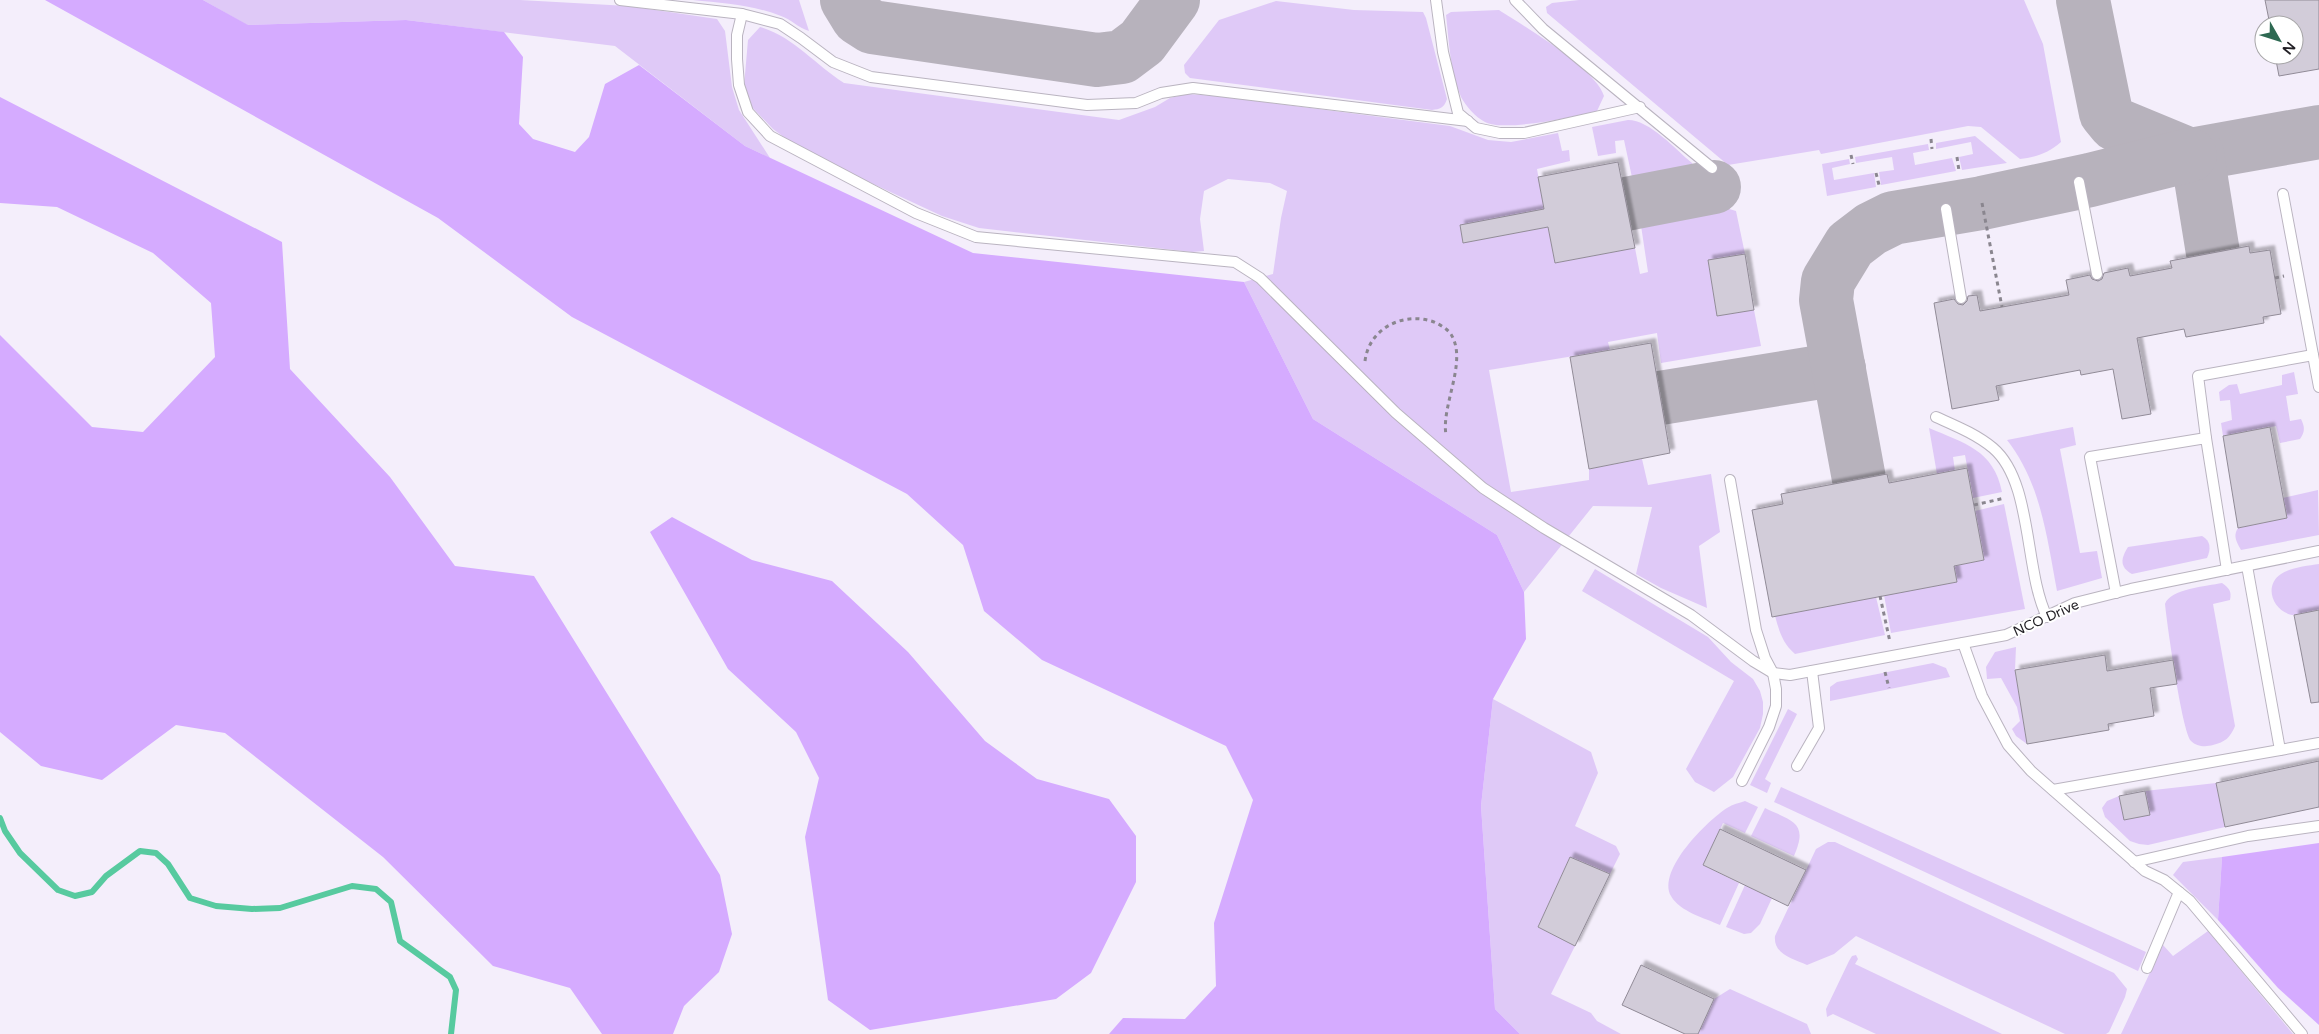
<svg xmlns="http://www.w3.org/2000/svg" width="2319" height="1034" viewBox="0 0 2319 1034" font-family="'Varela Round',sans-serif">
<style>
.green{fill:#dfc9f7}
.forest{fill:#d5abff}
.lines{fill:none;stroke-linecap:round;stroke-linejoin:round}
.stream{stroke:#57ca9f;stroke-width:6}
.taxiway{stroke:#b7b2bc;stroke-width:54}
.building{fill:#d2ccd9;stroke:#918b97;filter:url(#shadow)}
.service-casing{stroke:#bab4c0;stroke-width:12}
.path{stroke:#8a868f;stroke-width:3;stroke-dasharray:4 4;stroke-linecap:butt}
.service{stroke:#fff;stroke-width:10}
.labels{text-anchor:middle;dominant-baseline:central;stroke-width:4;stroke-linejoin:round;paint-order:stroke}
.street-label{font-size:14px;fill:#211f24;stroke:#fff}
</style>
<defs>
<filter id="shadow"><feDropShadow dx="4.5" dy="-4.5" stdDeviation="1" flood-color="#0004"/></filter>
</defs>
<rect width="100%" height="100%" fill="#f4eefb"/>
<g class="green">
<path d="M203 0H520L628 6 717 19 725 31 732 87 739 110 770 158 745 146 615 46 406 20 247 25Z"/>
<path d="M693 0H799L809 31C798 28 791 19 781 16 753 5 723 3 693 0Z"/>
<path d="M1579 0H2024L2043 44 2061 142C2048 153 2037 157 2020 159L1981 127 1968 126 1821 154 1819 150 1728 165 1547 13 1546 7 1552 3Z"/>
<path d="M1276 1 1354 10 1423 12 1426 18 1447 99C1444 108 1440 109 1432 110L1190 78 1185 73 1184 65 1219 20Z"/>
<path d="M1499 10C1524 26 1596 69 1604 96L1597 111C1576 117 1502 132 1485 122 1475 117 1466 106 1461 97 1450 72 1449 41 1446 15L1451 12Z"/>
<path d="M760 27C794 37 815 65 844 83L1119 120 1155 107 1170 98 1187 94 1217 96 1450 126 1488 140 1511 142 1558 133 1562 151 1569 150 1570 161 1537 169 1544 209 1460 225 1463 243 1548 227 1555 263 1635 248 1640 274 1648 272 1640 219 1716 205 1736 211 1745 254 1708 261 1717 316 1754 310 1761 346 1661 363 1657 333 1608 342 1610 350 1489 370 1511 492 1589 480V469L1642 459 1648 485 1711 474 1720 532 1699 546 1707 608 1661 588 1636 574 1652 507 1593 506 1524 592 1497 535 1313 419 1244 282 1273 274 1281 218 1287 191 1270 183 1228 179 1204 191 1200 219 1204 251 1192 252 979 228 942 216 841 169 792 143 773 129 748 103 744 86 748 40Z"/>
<path d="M1628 120C1650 120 1676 150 1692 163L1696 171 1633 182 1624 140 1615 141 1616 153 1598 156 1592 127Z"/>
<path d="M1975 136 2007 163 1962 170 1959 157 1973 154 1971 142 1936 149V143Z"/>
<path d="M1928 144 1929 150 1913 153 1915 165 1952 158 1956 171 1881 185 1879 172 1894 170 1892 157 1856 163 1855 157Z"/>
<path d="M1849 159 1850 164 1832 168 1834 180 1874 173 1876 187 1827 196 1822 164Z"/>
<path d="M2294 372 2298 394 2286 396 2290 421 2301 419C2305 427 2305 432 2300 439L2280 443 2276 426 2223 436 2221 423 2232 420 2230 400 2220 401 2219 392 2229 385 2237 384 2240 394 2282 385V375Z"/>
<path d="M2073 427 2076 445 2060 449 2080 553 2097 551 2102 578 2057 591C2047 538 2041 483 2007 440Z"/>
<path d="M1929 428C1964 443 1994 450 2002 492L1973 498 1965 455 1953 457 1955 471 1937 474Z"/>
<path d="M2318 490 2319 535 2241 550C2236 541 2233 536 2238 528L2287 518 2283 498Z"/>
<path d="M2004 504 2025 609 1891 633 1884 595 1957 582 1954 566 1984 560 1975 511Z"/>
<path d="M2202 536C2211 541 2211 549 2207 558L2132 574C2119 567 2121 558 2128 547Z"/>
<path d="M2319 564V610C2311 612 2300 616 2292 615 2273 611 2263 586 2281 574 2292 567 2307 566 2319 564Z"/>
<path d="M1595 569 1708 637 1731 662 1753 679 1760 691 1763 702V714L1760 728 1733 777 1714 792 1695 782 1686 769 1734 681 1582 591Z"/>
<path d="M2222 583C2229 588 2232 591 2230 600L2213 604 2235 726C2230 738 2225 742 2213 745 2206 747 2197 747 2191 741 2182 731 2167 624 2165 604 2170 589 2207 586 2222 583Z"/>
<path d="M1876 597 1885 635 1795 654C1783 644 1779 631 1775 616Z"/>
<path d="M2016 647 2015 670 2027 744 2016 736 2012 729 2020 721 2017 707 2001 678 1987 679 1986 667 1995 652Z"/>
<path d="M1933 663 1946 668 1950 677 1830 701V687L1837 682Z"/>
<path d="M1493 699 1591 752 1598 773 1575 826 1616 846 1620 854 1610 874 1570 857 1538 927 1575 946 1551 994 1591 1013 1597 1021 1621 1034H1520L1495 1009 1481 806Z"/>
<path d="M1788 709 1797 714 1765 779 1771 783 1767 793 1750 785Z"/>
<path d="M2216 783 2225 827 2148 845 2139 844 2130 841 2105 817 2102 808 2107 801 2119 796 2124 820 2149 815 2145 791Z"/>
<path d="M1781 787 2146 952 2138 971 1774 802Z"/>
<path d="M1745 801 1758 807 1745 833 1723 823 1703 865 1739 883 1720 925C1705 918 1680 912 1671 896 1657 870 1707 821 1727 808 1733 804 1739 803 1745 801Z"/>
<path d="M1765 808C1792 821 1809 822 1794 856L1751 836Z"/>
<path d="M1828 842H1835L2114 973 2127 989 2125 997 2109 1032 2106 1034H2065L1856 936 1834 954 1807 965C1793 959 1773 954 1775 936L1816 849Z"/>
<path d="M2222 857 2218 920 2173 875 2183 862Z"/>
<path d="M1745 885 1772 898 1760 924 1751 933 1744 934 1726 927Z"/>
<path d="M2208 931 2293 1034H2121L2163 945 2173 956Z"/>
<path d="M1856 955 1858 959 1855 964 2002 1034H1876L1833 1014 1827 1017 1826 1009 1849 961 1852 956Z"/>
<path d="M1730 989 1807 1024 1811 1034H1698L1714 999Z"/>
</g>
<g class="forest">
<path d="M45 0H203L248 25 406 20 504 32 523 57 519 124 533 139 575 152 589 137 605 84 639 65 745 146 973 253 1244 282 1313 419 1497 535 1524 592 1526 639 1493 699 1481 806 1495 1009 1520 1034H1109L1123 1018 1185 1019 1216 986 1214 923 1253 800 1226 746 1042 660 984 611 963 545 907 494 572 317 438 218Z"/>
<path d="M0 97 282 242 290 369 390 477 455 566 534 576 720 875 732 934 719 972 684 1006 673 1034H602L570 988 493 966 383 857 225 733 176 725 102 780 41 766 0 732V335L92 427 143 432 215 357 211 303 153 253 57 207 0 203Z"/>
<path d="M672 517 752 560 832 581 908 652 985 741 1037 779 1109 799 1136 836V882L1091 973 1056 999 870 1030 828 1000 805 837 819 778 796 732 728 669 650 532Z"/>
<path d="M2319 843V1025L2278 988 2218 920 2222 857Z"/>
</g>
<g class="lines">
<path class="stream" d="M0 818 5 831 20 853 58 890 75 896 92 892 106 876 140 851 156 853 168 864 190 898 216 906 252 909 280 908 352 886 376 889 391 902 400 941 450 977 456 990 451 1034"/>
<g class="taxiway">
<path d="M847 0 858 18 872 27 1097 60 1122 57 1142 42 1173 0"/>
<path d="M2083 0 2106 113 2115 124 2190 155 2319 132"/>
<path d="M2197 154 2213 253"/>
<path d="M1626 204 1714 187"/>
<path d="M1660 398 1839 369"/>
<path d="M1859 479 1826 300 1828 281 1850 245 1871 229 1893 218 1982 203 2090 180 2190 155"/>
</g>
</g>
<g class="building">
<path d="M2265 0H2319V69L2279 76 2275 55H2294V25H2270Z"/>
<path d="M1618 162 1635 248 1555 263 1548 227 1463 243 1460 225 1544 209 1538 177Z"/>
<path d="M2249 246 2250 253 2270 250 2281 314 2263 317 2264 323 2186 337 2184 329 2137 338 2151 414 2122 419 2113 369 2081 375 2080 370 1996 386 1999 400 1952 409 1934 303 1954 299 1958 304 1963 305 1967 301 1968 296 1977 295 1980 311 2069 295 2066 280 2090 275 2092 279 2098 281 2102 279 2104 273 2128 268 2130 276 2172 268 2170 261Z"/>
<path d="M1745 254 1754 310 1717 316 1708 260Z"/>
<path d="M1651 343 1670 453 1589 469 1570 357Z"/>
<path d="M2270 427 2287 518 2238 528 2223 436Z"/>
<path d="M1967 468 1984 560 1954 566 1957 582 1772 617 1752 510 1783 504 1781 494 1887 474 1889 483Z"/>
<path d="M2319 610V702L2311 703 2294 615Z"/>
<path d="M2105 655 2107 671 2173 660 2177 684 2150 688 2154 716 2108 724 2109 730 2027 744 2015 670Z"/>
<path d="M2319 761V807L2225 827 2216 783Z"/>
<path d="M2145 791 2150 815 2124 820 2119 796Z"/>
<path d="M1720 829 1806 870 1788 906 1703 865Z"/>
<path d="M1570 857 1610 874 1575 946 1538 927Z"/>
<path d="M1641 965 1714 999 1698 1034H1685L1622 1005Z"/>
</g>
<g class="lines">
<g class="service-casing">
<g id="service">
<path d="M620 0 742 14 780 24 801 38 833 62 871 77 1087 105 1136 103 1161 93 1193 88 1468 121"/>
<path d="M1436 0 1443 52 1458 113 1476 128 1500 133H1524L1640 107"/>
<path d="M1515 0 1543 29 1712 168"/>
<path d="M742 14 737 35V59L739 85 748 112 770 136 916 213 976 237 1235 262 1260 278 1396 413 1483 488 1544 528 1691 615 1753 661 1773 673 1790 675 2006 635 2075 603 2131 589 2319 551"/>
<path d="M2079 182 2097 274"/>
<path d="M2283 194 2319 387"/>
<path d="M1946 209 1961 298"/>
<path d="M1936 417C1956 426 1976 434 1993 448 2033 482 2024 570 2047 617"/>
<path d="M2206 438 2198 376 2313 355"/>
<path d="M1730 480 1756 630 1765 658 1773 673 1776 689V706L1769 727 1742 781"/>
<path d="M2116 593 2090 457 2206 438 2227 570"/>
<path d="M1963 643 1982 696 2008 745 2031 771 2145 871 2164 880 2190 901 2302 1034"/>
<path d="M2280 750 2319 743"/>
<path d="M1797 766 1819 728 1812 671"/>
<path d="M2053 790 2280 750 2247 566"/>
<path d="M2134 862 2248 836 2319 826"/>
<path d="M2147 968 2179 892"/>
</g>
</g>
<g class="path">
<path d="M1931 139 1932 149"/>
<path d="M1851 155 1853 164"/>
<path d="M1957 157 1959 171"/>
<path d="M1876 173 1879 185"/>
<path d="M1982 203 2002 307"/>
<path d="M2275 278 2284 276"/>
<path d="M1365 361C1369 328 1404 311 1434 322 1441 325 1449 330 1452 336 1467 363 1441 406 1446 435"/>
<path d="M1974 505 2005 498"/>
<path d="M1880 596 1890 642"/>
<path d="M1885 672 1889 688"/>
</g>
<use href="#service" class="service"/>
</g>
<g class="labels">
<g class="street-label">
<text transform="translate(2046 618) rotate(-24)">NCO Drive</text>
</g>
</g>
<g transform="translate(2279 40) rotate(129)"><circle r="24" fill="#ffffff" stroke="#a6a5a7"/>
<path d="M0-4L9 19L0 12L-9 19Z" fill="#2e6952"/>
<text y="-8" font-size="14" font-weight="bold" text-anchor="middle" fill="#211f24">N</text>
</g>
</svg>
